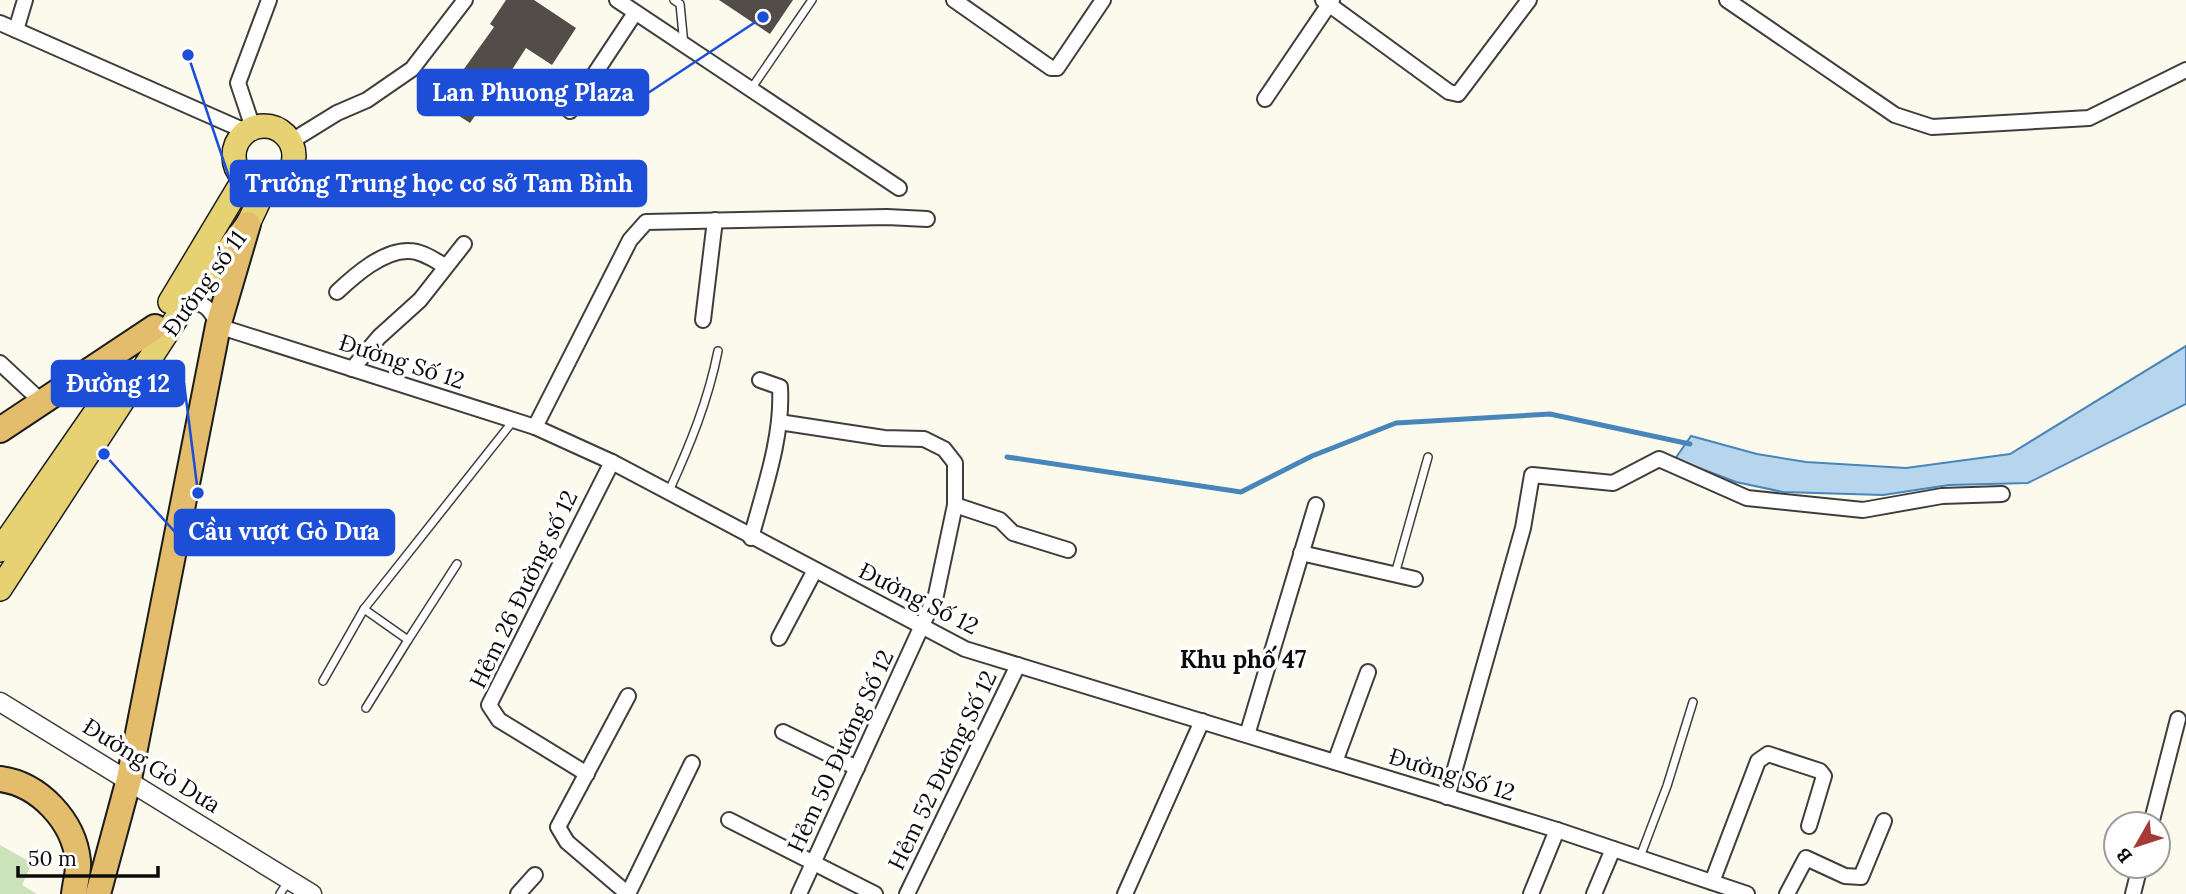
<svg xmlns="http://www.w3.org/2000/svg" width="2186" height="894" viewBox="0 0 2186 894" font-family="Lora,serif">
<style>
.green{fill:#cce2ba}
.water{fill:#b7d5ed;stroke:#4885ba;stroke-width:2}
.lines{fill:none;stroke-linecap:round;stroke-linejoin:round}
.stream{stroke:#4885ba;stroke-width:5}
.building{fill:#524d49}
.service-casing{stroke:#3e3e3e;stroke-width:10}
.minor-casing{stroke:#3e3e3e;stroke-width:18}
.tertiary-casing{stroke:#3e3e3e;stroke-width:21}
.primary-casing{stroke:#1c1c1c;stroke-width:26}
.trunk-casing{stroke:#1c1c1c;stroke-width:28}
.service{stroke:#fff;stroke-width:7}
.minor{stroke:#fff;stroke-width:14}
.tertiary{stroke:#fff;stroke-width:18}
.primary{stroke:#e6d272;stroke-width:23}
.trunk{stroke:#e3bc6c;stroke-width:24}
.labels{text-anchor:middle;dominant-baseline:central;stroke-width:7;stroke-linejoin:round;paint-order:stroke}
.street-label{font-size:23px;fill:#0b0b0b;stroke:#fff}
.neighbourhood-label{font-size:24px;font-weight:bold;fill:#0b0b0b;stroke:#fff}
.leader{fill:none;stroke:#1d4ed8;stroke-width:2.5}
.callout-dot{fill:#1d4ed8;stroke:#fff;stroke-width:2.5}
.callout{fill:#1d4ed8;stroke:#1d4ed8;stroke-width:2.5}
.callout-label{font-size:24px;text-anchor:middle;font-weight:bold;fill:#fff}
</style>
<rect width="100%" height="100%" fill="#fcfaec"/>
<path class="green" d="M0 845 32 863 22 885 37 894H0Z"/>
<path class="water" d="M2186 346V404L2028 483 1949 485 1883 495 1783 492 1736 482 1675 459 1691 436 1757 454 1806 462 1906 468 2010 454Z"/>
<g class="lines">
<path class="stream" d="M1007 457 1241 492 1312 456 1396 423 1550 414 1690 444"/>
</g>
<g class="building">
<path d="M506 0H534L576 28 552 65 526 48 501 87 496 85 470 123 453 112 464 96 451 87 494 27 490 24Z"/>
<path d="M719 0H793L770 34Z"/>
</g>
<g class="lines">
<g class="service-casing">
<g id="service">
<path d="M674 0 680 4 684 45"/>
<path d="M751 89 812 0"/>
<path d="M669 491C690 445 708 401 718 351"/>
<path d="M457 564 408 640 364 609 513 421"/>
<path d="M1395 574 1428 457"/>
<path d="M323 681 364 609"/>
<path d="M366 708 408 640"/>
<path d="M1640 857 1667 786 1693 702"/>
<path d="M280 894 289 880"/>
</g>
</g>
<g class="minor-casing">
<g id="minor">
<path d="M617 0 899 188"/>
<path d="M954 0 1051 68H1057L1103 0"/>
<path d="M1323 0 1449 92 1458 94 1529 0"/>
<path d="M1727 0 1895 115 1932 127 2089 118 2186 70"/>
<path d="M0 23 245 131"/>
<path d="M16 30 25 0"/>
<path d="M1265 99 1332 0"/>
<path d="M570 111 635 13"/>
<path d="M253 128 238 83 269 0"/>
<path d="M290 142 337 113 367 100 412 69 465 0"/>
<path d="M337 292C354 276 383 250 409 251 422 251 434 260 445 266"/>
<path d="M185 305C203 299 211 309 218 326L535 427 612 462 965 649 1557 830 1747 894"/>
<path d="M703 320 715 220"/>
<path d="M0 363 43 403"/>
<path d="M352 369 379 337 420 300 464 244"/>
<path d="M779 422 884 438 924 439 944 449 955 463V505L936 595 799 894"/>
<path d="M535 427 630 240 646 222 887 217 927 219"/>
<path d="M955 505 1000 520 1013 533 1068 550"/>
<path d="M751 538C764 489 783 437 780 387L760 380"/>
<path d="M1301 553 1415 579"/>
<path d="M779 638 815 570"/>
<path d="M628 696 558 827 567 842 628 894 692 763"/>
<path d="M783 732 857 768"/>
<path d="M1247 735 1316 505"/>
<path d="M1335 762 1368 672"/>
<path d="M587 774 499 720 489 705 612 462"/>
<path d="M1447 797 1523 528 1532 475 1613 483 1659 459 1747 498 1863 510 1942 496 2002 494"/>
<path d="M729 820 875 894"/>
<path d="M2151 824 2178 719"/>
<path d="M1712 882 1758 761 1768 754 1820 771 1824 776 1809 826"/>
<path d="M518 894 535 875"/>
<path d="M907 894 1018 665"/>
<path d="M1125 894 1202 721"/>
<path d="M1531 894 1557 830"/>
<path d="M1594 894 1613 849"/>
<path d="M1787 894 1806 858 1845 876 1861 877 1884 821"/>
<path d="M2133 894 2140 866"/>
</g>
</g>
<g class="tertiary-casing">
<path id="tertiary" d="M0 702 312 894"/>
</g>
<g class="primary-casing">
<g id="primary">
<circle cx="264" cy="156" r="30"/>
<path d="M170 302 244 179"/>
<path d="M0 550 122 374"/>
<path d="M0 589 185 305 248 224 266 186"/>
</g>
</g>
<g class="trunk-casing">
<g id="trunk">
<path d="M0 430 155 327"/>
<path d="M0 779C39 784 74 821 78 861 79 871 75 884 74 894"/>
<path d="M98 894 129 779 218 326 248 224"/>
</g>
</g>
<use href="#service" class="service"/>
<use href="#minor" class="minor"/>
<use href="#tertiary" class="tertiary"/>
<use href="#primary" class="primary"/>
<use href="#trunk" class="trunk"/>
</g>
<g class="labels">
<g class="street-label">
<text transform="translate(204 283) rotate(-54)">Đường số 11</text>
<text transform="translate(402 361) rotate(18)">Đường Số 12</text>
<text transform="translate(523 589) rotate(-64)">Hẻm 26 Đường số 12</text>
<text transform="translate(919 598) rotate(27)">Đường Số 12</text>
<text transform="translate(840 751) rotate(-65)">Hẻm 50 Đường Số 12</text>
<text transform="translate(152 765) rotate(32)">Đường Gò Dưa</text>
<text transform="translate(942 770) rotate(-64)">Hẻm 52 Đường Số 12</text>
<text transform="translate(1452 774) rotate(17)">Đường Số 12</text>
</g>
<g class="neighbourhood-label">
<text x="1243" y="659">Khu phố 47</text>
</g>
</g>
<path class="leader" d="M763 17L648 93M188 55L231 183M198 493L184 383M104 454L175 532"/>
<g class="callout-dot">
<circle cx="763" cy="17" r="7"/>
<circle cx="188" cy="55" r="7"/>
<circle cx="198" cy="493" r="7"/>
<circle cx="104" cy="454" r="7"/>
</g>
<g class="callout">
<rect x="418" y="70" width="230" height="45" rx="7"/>
<rect x="231" y="161" width="415" height="45" rx="7"/>
<rect x="52" y="361" width="132" height="45" rx="7"/>
<rect x="175" y="510" width="219" height="45" rx="7"/>
</g>
<g class="callout-label">
<text x="533" y="101">Lan Phuong Plaza</text>
<text x="439" y="192">Trường Trung học cơ sở Tam Bình</text>
<text x="118" y="392">Đường 12</text>
<text x="284" y="540">Cầu vượt Gò Dưa</text>
</g>
<g transform="translate(2137 845) rotate(231)"><circle r="33" fill="#ffffff" stroke="#9d9d9d" stroke-width="2"/>
<path d="M0-5L12 26L0 18L-12 26Z" fill="#a73937"/>
<text y="-10" font-size="19" font-weight="bold" text-anchor="middle" fill="#0b0b0b">B</text>
</g>
<path d="M18 866v10h140v-10" fill="none" stroke="#0b0b0b" stroke-width="3.5"/>
<text x="28" y="866" font-size="21" fill="#0b0b0b" stroke="#ffffff" stroke-width="5" paint-order="stroke">50 m</text>
</svg>
